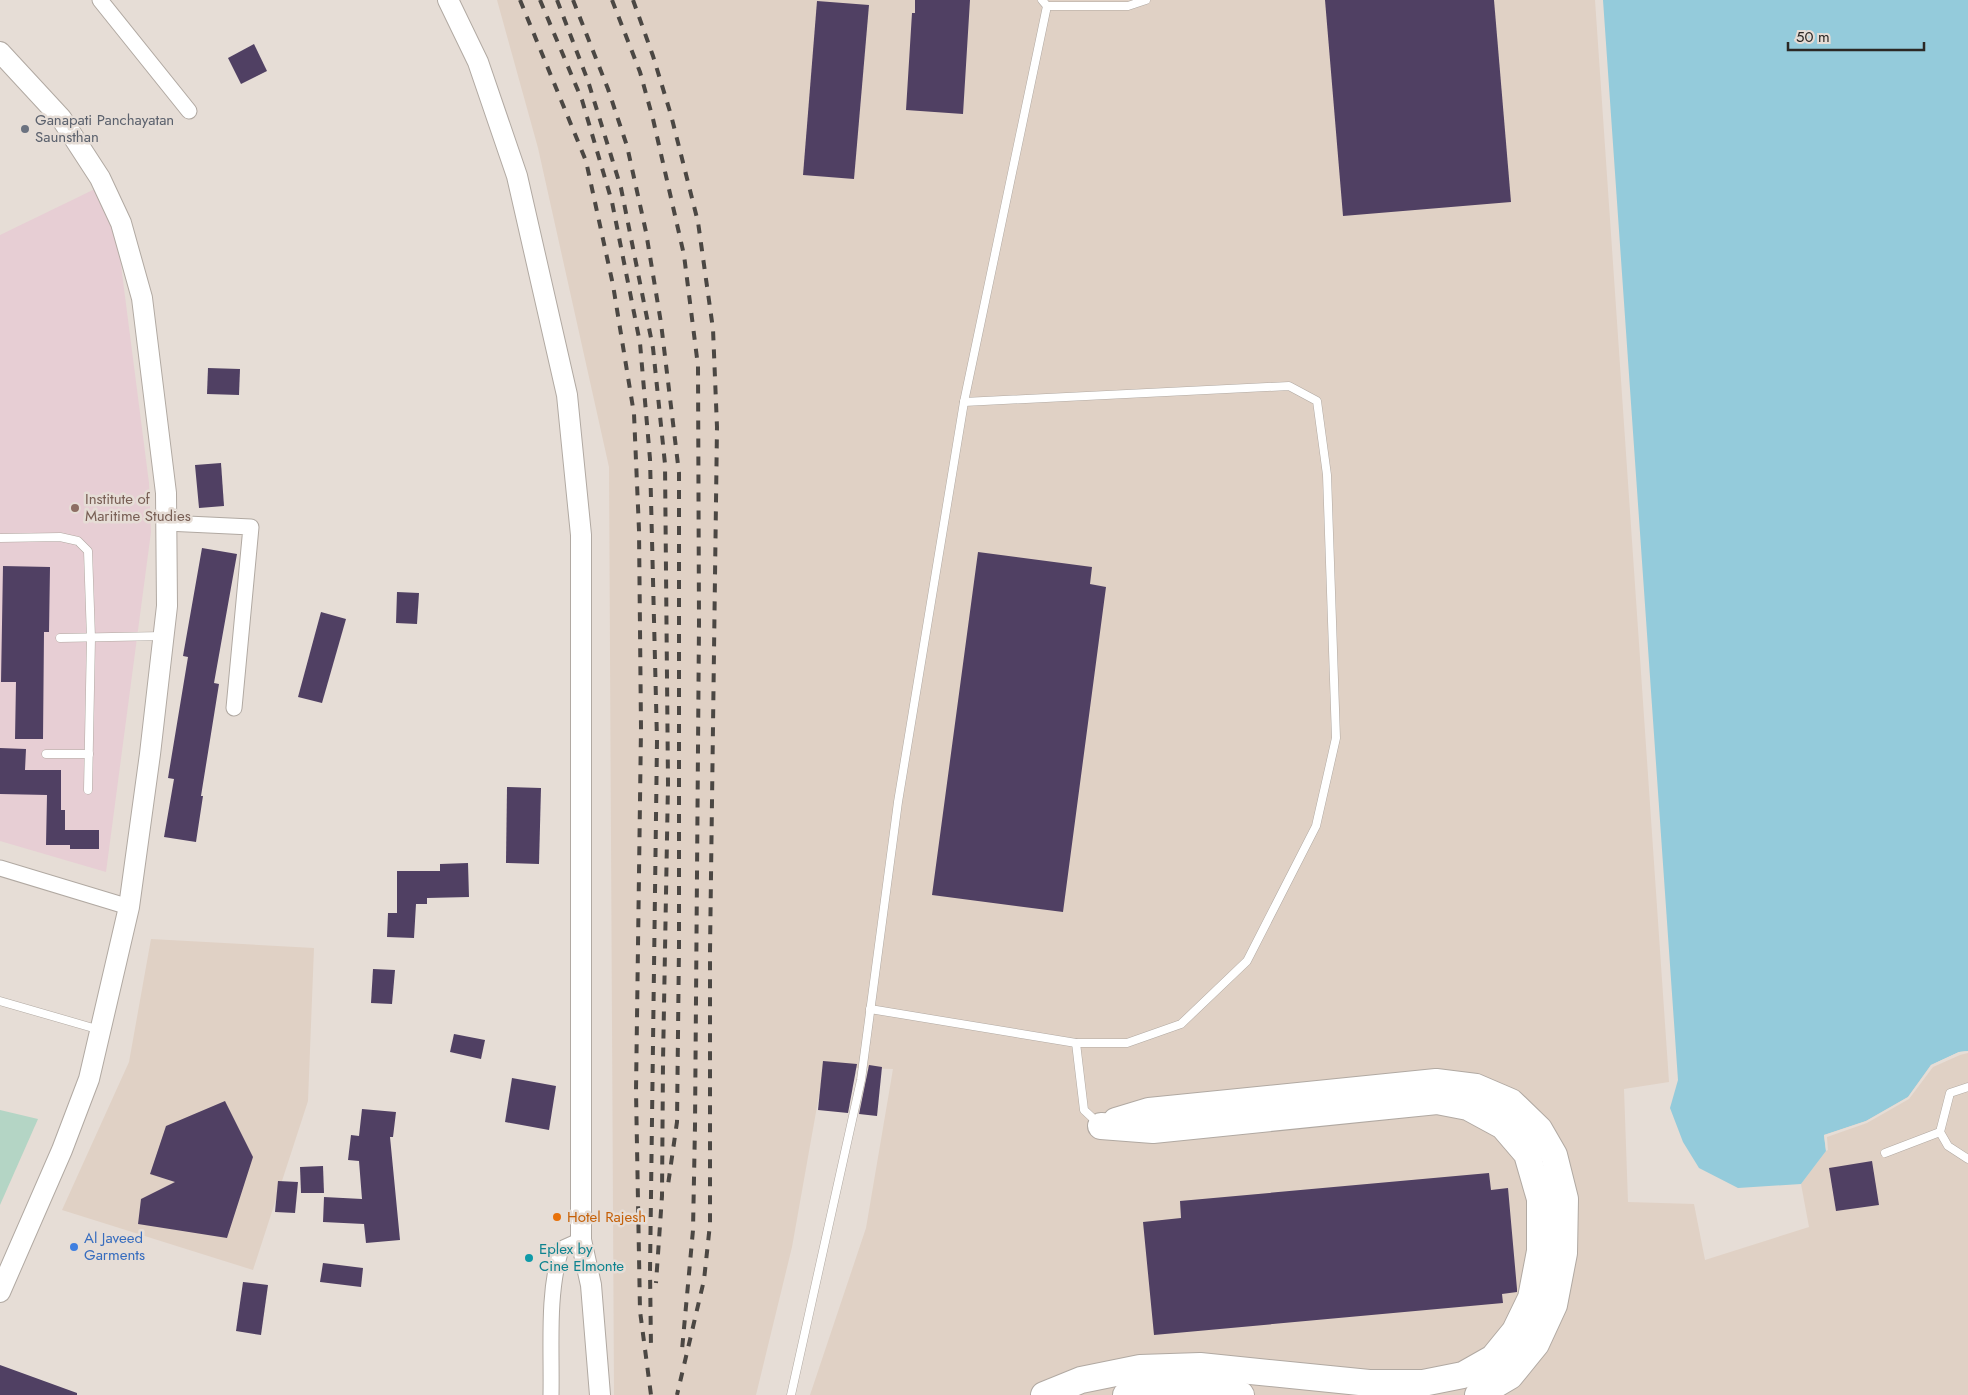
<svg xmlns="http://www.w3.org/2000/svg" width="1968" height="1395" viewBox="0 0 1968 1395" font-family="Jost,sans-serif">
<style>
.built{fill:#e0d1c5}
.education{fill:#e7ced4}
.green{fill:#b4d5c5}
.water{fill:#94cbdb}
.pier{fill:#e6ddd6}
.building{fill:#504063}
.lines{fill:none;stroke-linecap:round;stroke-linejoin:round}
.lane-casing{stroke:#b1a9a2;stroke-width:9}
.street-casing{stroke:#b1a9a2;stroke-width:17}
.secondary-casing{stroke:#b1a9a2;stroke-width:22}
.highway-casing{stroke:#b1a9a2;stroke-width:28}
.lane{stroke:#fff;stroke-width:8}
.street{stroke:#fff;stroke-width:15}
.secondary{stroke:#fff;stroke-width:20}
.highway{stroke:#fff;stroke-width:26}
.rail{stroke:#4b4743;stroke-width:4;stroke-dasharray:9 9;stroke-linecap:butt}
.worship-dot{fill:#6b7280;stroke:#e6ddd6;stroke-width:2}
.education-dot{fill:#8d6e63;stroke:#e6ddd6;stroke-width:2}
.food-dot{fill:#e8710a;stroke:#e6ddd6;stroke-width:2}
.shop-dot{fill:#3f7fe0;stroke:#e6ddd6;stroke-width:2}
.culture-dot{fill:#0f9aa8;stroke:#e6ddd6;stroke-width:2}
.labels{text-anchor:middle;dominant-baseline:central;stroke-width:5;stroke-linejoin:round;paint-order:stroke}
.worship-label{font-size:15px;fill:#5b616d;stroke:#e6ddd6;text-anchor:start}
.education-label{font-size:15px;fill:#785e54;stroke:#e6ddd6;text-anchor:start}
.food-label{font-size:15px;fill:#c56008;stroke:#e6ddd6;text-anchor:start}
.shop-label{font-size:15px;fill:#366cbe;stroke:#e6ddd6;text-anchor:start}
.culture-label{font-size:15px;fill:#0d838f;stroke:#e6ddd6;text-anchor:start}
</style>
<rect width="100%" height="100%" fill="#e6ddd6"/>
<g class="built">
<path d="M497 0H1595L1669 1082 1624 1089 1628 1202 1694 1204 1705 1260 1809 1227 1801 1184 1826 1151 1824 1135 1931 1065 1968 1051V1395H810L866 1228 893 1069 824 1067 792 1247 756 1395H614L609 467 538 148Z"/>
<path d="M151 939 314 948 308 1101 253 1270 62 1210 129 1062Z"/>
</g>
<path class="education" d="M99 187 117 234 149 483 151 532 106 872 0 841V235Z"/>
<path class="green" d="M0 1110 38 1119 0 1205Z"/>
<path class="water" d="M1603 0H1968V1051L1959 1052 1931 1065 1908 1097 1866 1121 1824 1135 1826 1151 1801 1184 1738 1188 1699 1168 1683 1142 1670 1108 1678 1080Z"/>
<path class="pier" d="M1968 1051V1053L1960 1055 1933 1067 1909 1099 1867 1123 1827 1137 1828 1150 1826 1151 1824 1135 1866 1121 1908 1097 1931 1065 1959 1052Z"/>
<g class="building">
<path d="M915 0H970L963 114 906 110 912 13H915Z"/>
<path d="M1325 0H1494L1511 202 1343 216Z"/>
<path d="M817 1 869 5 854 179 803 175Z"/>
<path d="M254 44 267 71 241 84 228 58Z"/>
<path d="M208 368 240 369 239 395 207 394Z"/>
<path d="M221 463 224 506 199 508 195 465Z"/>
<path d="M202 548 237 554 214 683 219 684 201 796H203L196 842 164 837 174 779 168 778 188 657 183 656Z"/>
<path d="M978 552 1092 567 1090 584 1106 587 1063 912 932 895Z"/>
<path d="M3 566 50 567 49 632H44L43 739H15L16 682H1Z"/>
<path d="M397 592 419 593 417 624 396 623Z"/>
<path d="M321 612 346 619 322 703 298 697Z"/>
<path d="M0 748 26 749 25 770H61V810H65V830H99V849H70V845H46L47 795 0 794Z"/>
<path d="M507 787 541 788 539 864 506 863Z"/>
<path d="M468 863 469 897 427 898V904H416L414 938 387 937 388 913H397V871H440V864Z"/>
<path d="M373 969 395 970 392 1004 371 1003Z"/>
<path d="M454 1034 485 1040 481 1059 450 1052Z"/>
<path d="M823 1061 857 1064 848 1113 818 1110Z"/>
<path d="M869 1065 882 1067 877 1116 859 1114Z"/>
<path d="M512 1078 556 1086 549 1130 505 1122Z"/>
<path d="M225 1101 253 1157 227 1238 138 1224 141 1199 175 1182 150 1174 166 1126Z"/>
<path d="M362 1109 396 1112 393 1137H390L400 1240 366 1243 364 1224 323 1222 324 1197 362 1199 359 1161 348 1160 351 1135 359 1136Z"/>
<path d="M1872 1161 1879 1205 1836 1211 1829 1168Z"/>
<path d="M323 1166 324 1193H301L300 1167Z"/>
<path d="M1489 1173 1491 1190 1508 1188 1517 1289V1292L1502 1294 1503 1303 1154 1335 1143 1222 1181 1218 1180 1201Z"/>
<path d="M278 1181 298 1182 295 1213 275 1212Z"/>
<path d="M323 1263 363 1268 361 1287 320 1282Z"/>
<path d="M243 1282 268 1285 261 1335 236 1331Z"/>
<path d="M0 1365 77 1393V1395H0Z"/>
</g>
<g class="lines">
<g class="lane-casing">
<g id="lane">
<path d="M1047 6H1128L1146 0"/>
<path d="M0 538 60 537 78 541 88 551 91 638 88 790"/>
<path d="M60 638 163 636"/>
<path d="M46 754H89"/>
<path d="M0 1001 100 1030"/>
<path d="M870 1009 1076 1043H1127L1181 1024 1247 961 1316 826 1336 738 1327 475 1317 401 1289 386 964 402"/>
<path d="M1076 1043 1084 1110 1099 1124"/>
<path d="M1968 1087 1950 1093 1940 1132 1948 1146 1968 1159"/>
<path d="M1885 1153 1940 1132"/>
<path d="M791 1395 861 1080 898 802 964 402 1047 6 1042 0"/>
</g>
</g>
<g class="street-casing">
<g id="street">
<path d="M100 0 189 111"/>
<path d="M166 523 251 527 234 708"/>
<path d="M0 868 129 907"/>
<path d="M551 1395C552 1347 547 1295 561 1249L581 1240"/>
</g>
</g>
<g class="secondary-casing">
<g id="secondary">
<path d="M448 0 478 62 517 176 567 395 581 535V1240L591 1285 600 1395"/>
<path d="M0 52 61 118 100 178 121 223 142 298 166 493 167 606 150 754 129 907 89 1079 62 1150 0 1292"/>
</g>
</g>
<g class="highway-casing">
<g id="highway">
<path d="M1116 1121 1149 1111 1436 1082 1476 1087 1511 1102 1539 1129 1554 1155 1565 1199 1564 1253 1554 1305 1536 1344 1510 1376 1478 1395"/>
<path d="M1044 1395 1081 1380 1140 1368 1200 1366 1369 1383H1423L1463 1375 1493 1358 1515 1331 1531 1298 1540 1251V1199L1527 1154 1503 1126 1468 1107 1437 1101 1153 1130 1101 1126"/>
<path d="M1126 1395C1165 1389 1202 1391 1241 1395"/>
</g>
</g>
<use href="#lane" class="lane"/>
<use href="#street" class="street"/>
<use href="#secondary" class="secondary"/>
<use href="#highway" class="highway"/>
<g class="rail">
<path d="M520 0 586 161 613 285 634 414 639 530 641 728 636 1091 640 1311 651 1395"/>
<path d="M540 0 582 100 612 202 640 343 650 459 657 741 650 1271 651 1348"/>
<path d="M557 0 588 81 621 188 653 348 665 464 668 783 663 1062 662 1196 656 1283"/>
<path d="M573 0 608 89 627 146 646 232 661 323 679 473V945L677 1122 668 1185"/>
<path d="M612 0 640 72 653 119 684 255 698 366 699 623 695 1126 693 1230 682 1350"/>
<path d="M633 0 653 56 671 115 698 222 713 329 717 427 710 951V1224L704 1280 677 1395"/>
</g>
</g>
<circle class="worship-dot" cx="25" cy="129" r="5"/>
<circle class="education-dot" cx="75" cy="508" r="5"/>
<circle class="food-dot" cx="557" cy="1217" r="5"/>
<circle class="shop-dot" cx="74" cy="1247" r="5"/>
<circle class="culture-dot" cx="529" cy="1258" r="5"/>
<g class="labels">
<g class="worship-label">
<text x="35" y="120">Ganapati Panchayatan<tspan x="35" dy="17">Saunsthan</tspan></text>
</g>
<g class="education-label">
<text x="85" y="499">Institute of<tspan x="85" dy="17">Maritime Studies</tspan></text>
</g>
<g class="food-label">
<text x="567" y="1217">Hotel Rajesh</text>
</g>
<g class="shop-label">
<text x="84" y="1238">Al Javeed<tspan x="84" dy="17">Garments</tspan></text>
</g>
<g class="culture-label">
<text x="539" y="1249">Eplex by<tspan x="539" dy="17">Cine Elmonte</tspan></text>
</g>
</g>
<path d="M1788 42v8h136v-8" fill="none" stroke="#2b2825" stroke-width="2.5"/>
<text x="1796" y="42" font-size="15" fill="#2b2825" stroke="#e6ddd6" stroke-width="4" paint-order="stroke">50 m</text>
</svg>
